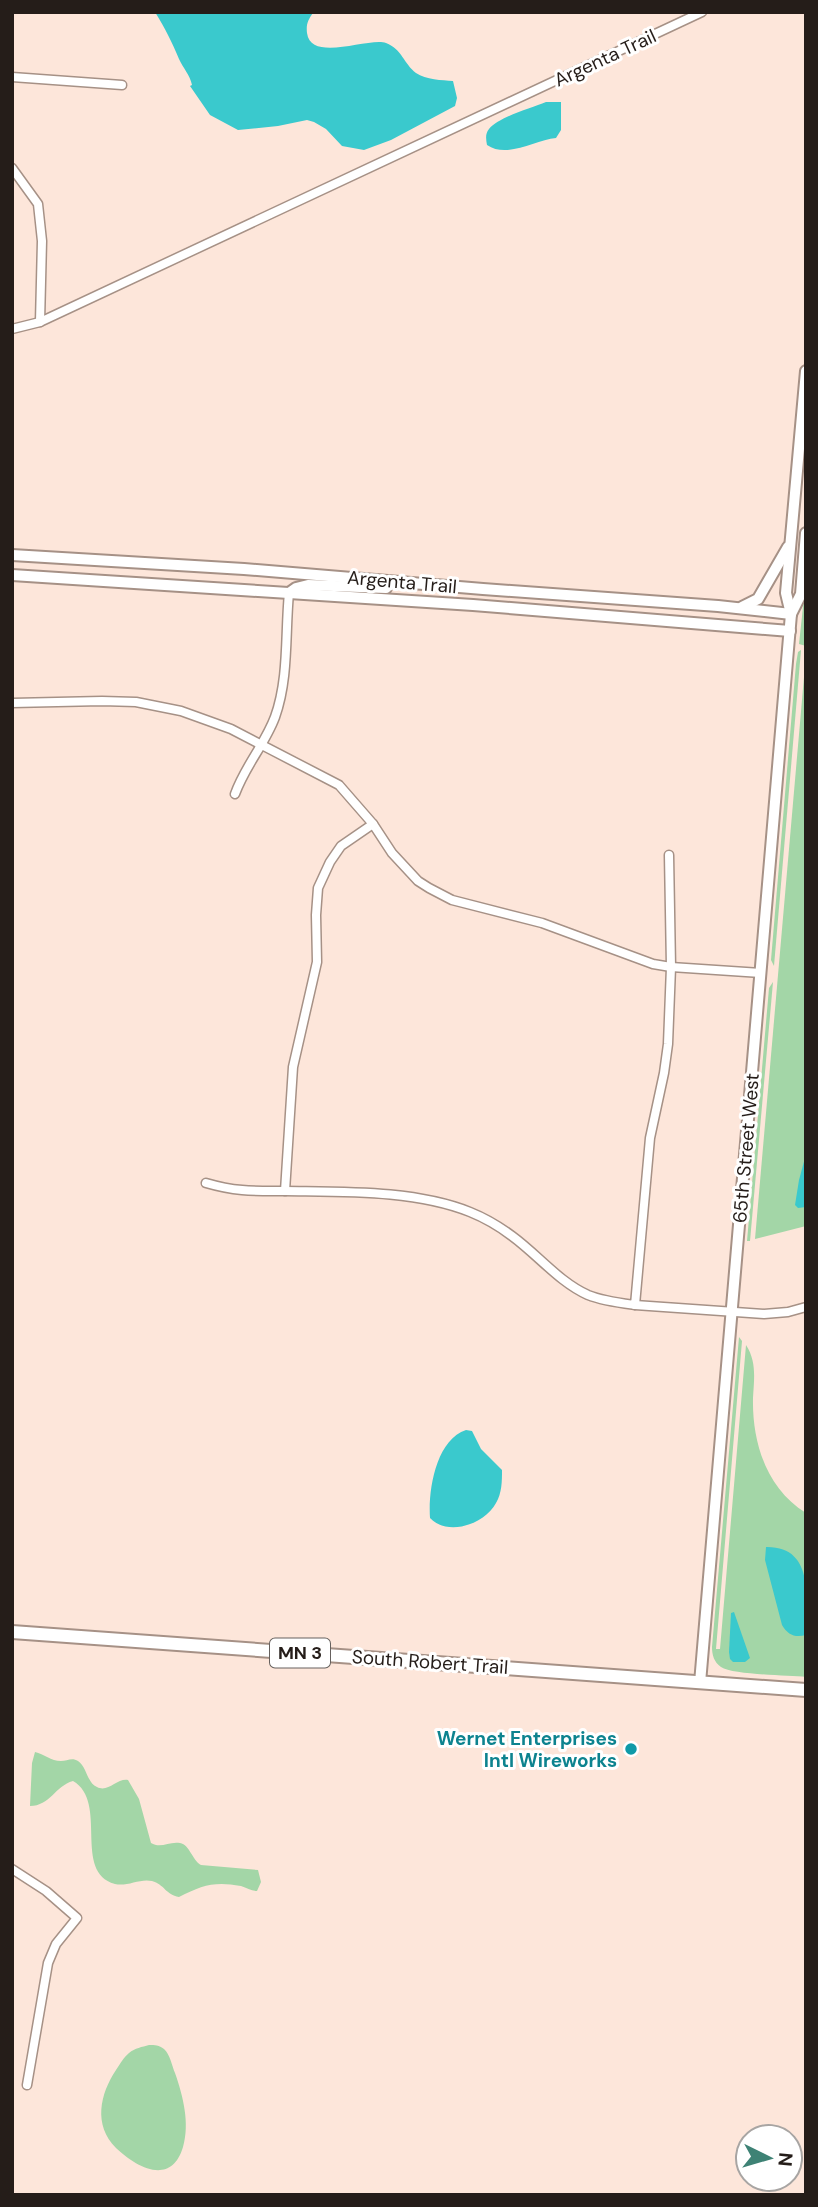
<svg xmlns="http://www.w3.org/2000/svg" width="818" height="2207" viewBox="0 0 818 2207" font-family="'DM Sans',sans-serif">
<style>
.green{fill:#a3d6a7}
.water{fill:#3ac9cd}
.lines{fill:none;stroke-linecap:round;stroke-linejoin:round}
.street-casing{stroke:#a69186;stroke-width:11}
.secondary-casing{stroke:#a69186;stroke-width:14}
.primary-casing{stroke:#a69186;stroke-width:16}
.street{stroke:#fff;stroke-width:8}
.secondary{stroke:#fff;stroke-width:10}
.primary{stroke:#fff;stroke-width:12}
.culture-dot{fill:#0f9aa8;stroke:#fff;stroke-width:2.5}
.labels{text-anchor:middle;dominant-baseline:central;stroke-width:6;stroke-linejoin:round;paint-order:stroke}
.shield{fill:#fff;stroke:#66615e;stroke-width:2}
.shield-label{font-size:18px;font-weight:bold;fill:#251d19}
.street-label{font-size:19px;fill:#251d19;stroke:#fff}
.culture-label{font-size:19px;font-weight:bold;fill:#0d838f;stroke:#fff;text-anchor:end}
</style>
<rect width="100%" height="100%" fill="#fde6da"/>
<g class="green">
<path d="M806 579V646L799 644Z"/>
<path d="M801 650 774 966 771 960 796 664 798 652Z"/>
<path d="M806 654V1226L755 1239Z"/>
<path d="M773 982 750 1241H747L769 988Z"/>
<path d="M739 1337 742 1341 716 1649H720L746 1345C757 1362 754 1379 753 1398 752 1443 767 1489 806 1513V1677C788 1675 733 1675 721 1667 714 1662 712 1655 712 1647Z"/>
<path d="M35 1752C44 1754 51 1761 61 1761 67 1761 72 1757 78 1761 87 1767 87 1783 97 1787 108 1793 117 1778 128 1780L139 1799 151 1843C161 1849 169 1841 180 1843 190 1845 192 1860 201 1865L258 1870 261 1882 257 1891C251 1891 247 1888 241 1886 215 1881 202 1885 179 1897 166 1895 164 1884 152 1881 140 1878 127 1887 115 1884 72 1872 109 1802 73 1781 55 1786 50 1806 30 1806L32 1763Z"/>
<path d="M149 2045C155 2045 159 2045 164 2049 170 2054 172 2066 175 2073 183 2096 190 2123 183 2147 171 2187 136 2167 116 2148 93 2125 100 2094 116 2070 120 2064 124 2057 129 2053 135 2048 142 2047 149 2045Z"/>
</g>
<g class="water">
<path d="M155 12H316L313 13C308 20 306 24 307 33 311 63 369 37 386 43 402 49 404 64 416 73 426 80 442 80 453 81L457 98 455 106 391 140 364 150 342 146 326 129 314 122 307 120 278 126 238 130 210 115 190 86 192 85C190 75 183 68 179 59 172 42 165 28 155 12Z"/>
<path d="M546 102H561V130L556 138C535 140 507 159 487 145 486 139 485 134 489 129 499 117 531 108 546 102Z"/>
<path d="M806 1154V1207L798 1208 795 1205 799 1180Z"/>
<path d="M466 1430 472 1431 481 1449 502 1470C502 1481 502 1493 496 1503 485 1524 448 1537 430 1518 428 1490 436 1440 466 1430Z"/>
<path d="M766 1547C816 1546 806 1602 806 1635 795 1638 788 1635 782 1625L765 1560Z"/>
<path d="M734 1612 750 1658 745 1662H733L730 1659 729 1652 731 1613Z"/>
</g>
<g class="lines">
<g class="street-casing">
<g id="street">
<path d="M12 77 122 85"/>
<path d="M12 168 38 204 42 241 40 322"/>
<path d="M12 329 40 322 702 12"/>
<path d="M12 703 102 701 136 702 181 711 231 729 339 785 373 824 392 853 418 881 429 888 452 900 542 923 653 964 671 967 761 973"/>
<path d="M235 794C245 766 265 744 275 717 289 678 285 634 289 593"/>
<path d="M206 1183C237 1192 254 1191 285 1191 345 1192 415 1190 470 1212 485 1218 500 1227 512 1236 538 1255 559 1282 588 1295 603 1301 620 1303 635 1305L650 1138 664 1073 668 1044 671 967 669 855"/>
<path d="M285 1191 293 1067 317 962 316 915 318 888 330 862 341 846 373 824"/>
<path d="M635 1305 764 1314 788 1312 806 1307"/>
<path d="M12 1869 46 1891 77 1918 56 1944 48 1963 27 2085"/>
</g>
</g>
<g class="secondary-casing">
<g id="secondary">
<path d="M12 555 244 569 483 589 718 606 791 614"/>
<path d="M12 575 473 605 790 631"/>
<path d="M289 593 296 588 308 585 386 588"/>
<path d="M742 607 758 599 788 547"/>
<path d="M791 614 801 594 806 533"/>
<path d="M700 1683 791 614 786 593 806 371"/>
</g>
</g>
<g class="primary-casing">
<path id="primary" d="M12 1632 806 1690"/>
</g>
<use href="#street" class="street"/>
<use href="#secondary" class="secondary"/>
<use href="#primary" class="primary"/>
</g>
<circle class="culture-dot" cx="631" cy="1749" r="7"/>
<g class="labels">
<rect class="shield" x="270" y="1638.5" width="60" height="29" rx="5"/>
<g class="shield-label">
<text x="300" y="1653">MN 3</text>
</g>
<g class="street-label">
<text transform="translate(605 58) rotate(-25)">Argenta Trail</text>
<text transform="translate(402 582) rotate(5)">Argenta Trail</text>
<text transform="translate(746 1148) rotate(-85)">65th Street West</text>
<text transform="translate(430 1662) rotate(4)">South Robert Trail</text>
</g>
<g class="culture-label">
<text x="617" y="1738">Wernet Enterprises<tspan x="617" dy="22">Intl Wireworks</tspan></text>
</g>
</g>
<rect width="818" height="2207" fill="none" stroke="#251d19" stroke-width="28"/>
<g transform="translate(769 2158) rotate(95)"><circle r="33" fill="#ffffff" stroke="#a8a5a3" stroke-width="2"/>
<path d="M0-5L12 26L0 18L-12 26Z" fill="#3e8275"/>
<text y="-10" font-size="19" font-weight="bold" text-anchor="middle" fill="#251d19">N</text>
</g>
</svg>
